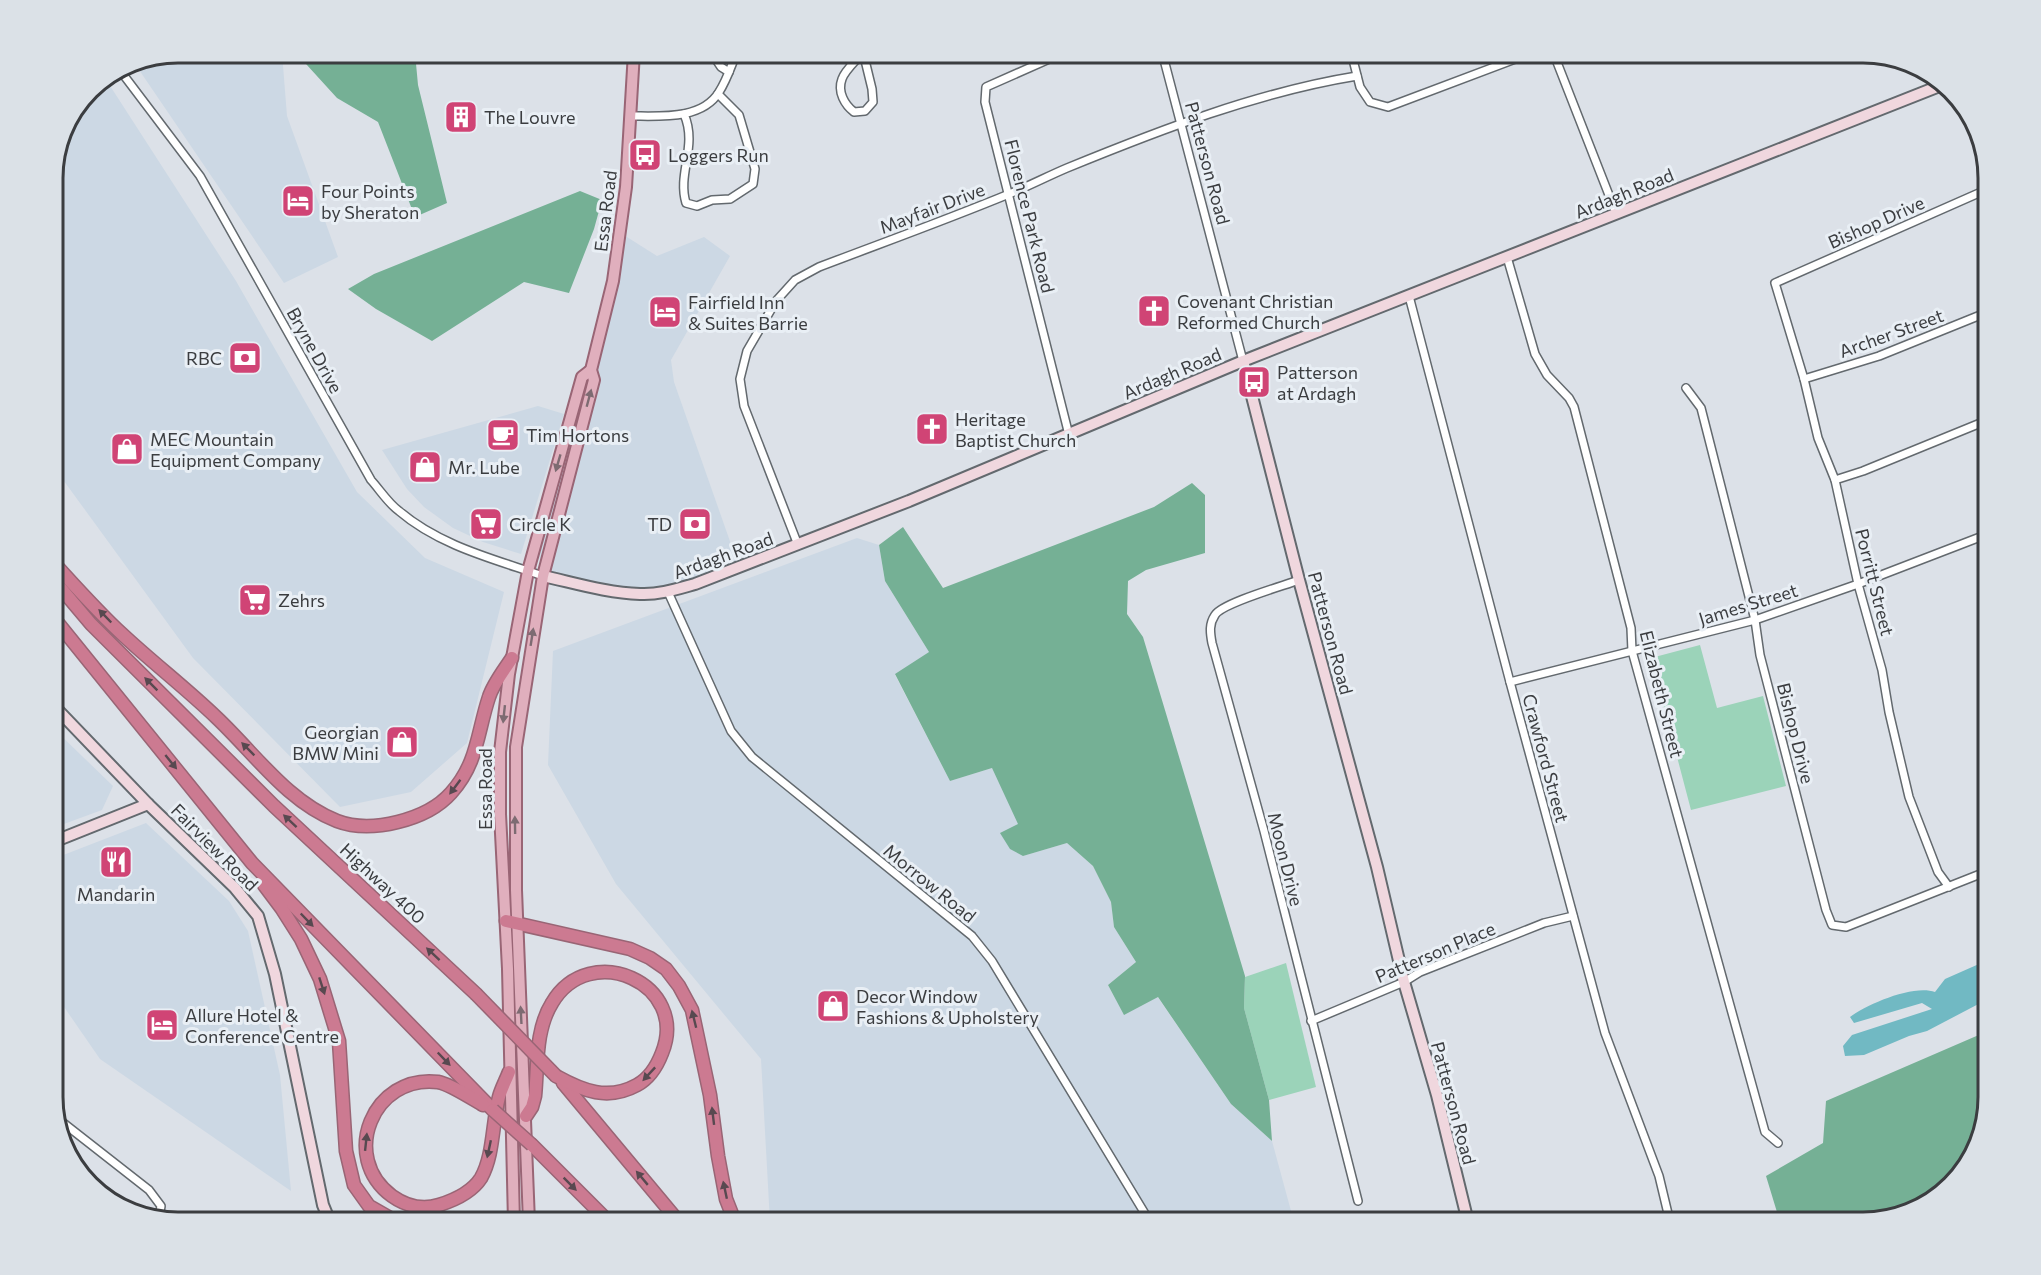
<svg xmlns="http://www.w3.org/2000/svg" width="2041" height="1275" viewBox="0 0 2041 1275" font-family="Commissioner,sans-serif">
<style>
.built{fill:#ccd8e4}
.green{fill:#9bd3b9}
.forest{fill:#75b095}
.water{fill:#71b9c3}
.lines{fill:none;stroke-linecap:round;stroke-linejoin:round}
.street-casing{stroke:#63696e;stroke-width:10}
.secondary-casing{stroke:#63696e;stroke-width:14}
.primary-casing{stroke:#996575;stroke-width:14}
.highway-casing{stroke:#996575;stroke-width:15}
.street{stroke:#fff;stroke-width:7}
.secondary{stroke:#f0d7de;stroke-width:10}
.primary{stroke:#e0afbd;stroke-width:10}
.highway{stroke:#cc7a91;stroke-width:12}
.highway-bridge-casing{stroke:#996575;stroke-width:15;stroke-linecap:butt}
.highway-bridge{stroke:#cc7a91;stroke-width:12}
.oneway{fill:#7d6b72}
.oneway2{fill:#584950}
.labels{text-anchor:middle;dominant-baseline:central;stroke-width:6;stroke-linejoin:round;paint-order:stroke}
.poi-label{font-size:18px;fill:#3b3d40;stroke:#e9eff5;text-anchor:start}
.street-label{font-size:18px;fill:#3b3d40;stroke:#e9eff5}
.rim{fill:none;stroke:#3b3d40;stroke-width:3}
</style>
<rect width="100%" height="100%" fill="#dce1e8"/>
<g class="built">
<path d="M178 52 282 53 287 116 338 257 284 283 133 61Z"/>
<path d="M105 78 236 281 357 492 425 558 504 592 467 743 411 792 340 807 193 658 53 466V170L62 130 89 89Z"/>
<path d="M619 232 657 256 704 237 730 256 671 360 674 382 739 567 642 594 543 576 539 556 591 370Z"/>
<path d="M538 406 564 414 521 554 483 542 453 528 424 507 407 489 382 450Z"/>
<path d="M857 538 879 545 885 581 929 652 895 675 950 781 992 768 1019 824 1023 856 1067 843 1093 866 1111 902 1114 927 1136 962 1108 985 1124 1014 1157 996 1231 1104 1272 1141 1294 1222H770L761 1059 616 884 548 765 553 651Z"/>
<path d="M53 728 113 786 102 810 53 828Z"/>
<path d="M146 823 229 901 248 931 280 1075 291 1191 100 1059 53 991V859Z"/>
</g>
<g class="green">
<path d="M1700 645 1717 708 1763 696 1786 786 1691 810 1651 658Z"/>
<path d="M1286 963 1316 1087 1269 1100 1244 1008 1245 977Z"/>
</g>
<g class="forest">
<path d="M296 53H415L418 85 447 203 415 217 378 122 337 98Z"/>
<path d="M580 191 602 200 594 229 569 293 524 282 432 341 376 309 348 289 374 274Z"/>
<path d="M1192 483 1205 495V553L1146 570 1128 581 1127 614 1143 637 1245 976 1244 1008 1269 1100 1272 1141 1231 1104 1158 997 1124 1015 1108 985 1136 962 1114 927 1111 902 1093 866 1067 843 1023 856 1010 849 1000 833 1018 824 992 768 950 781 895 674 929 652 885 581 879 545 903 527 943 588 1154 507Z"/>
<path d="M1988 1031V1097L1972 1160 1926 1206 1863 1222H1780L1766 1176 1823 1143 1826 1101Z"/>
</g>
<path class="water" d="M1988 960V999L1927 1031 1909 1036 1864 1055 1845 1056 1843 1046 1852 1035 1932 1009 1922 1003 1854 1023 1850 1017C1867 1004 1914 984 1935 992L1945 979Z"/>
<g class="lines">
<g class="street-casing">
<g id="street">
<path d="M711 52 721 67 729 72"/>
<path d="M863 52C857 60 845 70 842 79 837 92 845 105 854 112L865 111 873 102 872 89 863 52"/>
<path d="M1065 52 986 87 985 102 1069 435"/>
<path d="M1162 52 1243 361"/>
<path d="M1351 52 1360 87 1370 102 1388 107 1534 52"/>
<path d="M1553 52 1616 213"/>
<path d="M119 69 200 176 371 480C380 490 388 503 399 511 440 546 494 559 543 576"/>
<path d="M684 114C698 146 677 173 686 203L697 206 712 200 730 199 753 184 755 169 739 115 718 94"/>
<path d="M631 116C660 116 702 120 719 92 727 80 731 66 737 52"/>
<path d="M1507 257 1535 354 1547 375 1569 398 1574 407 1631 628 1632 651 1765 1132 1778 1143"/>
<path d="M1409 296 1510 682 1605 1033 1659 1176 1670 1222"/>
<path d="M1804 379 1879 356 1988 312"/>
<path d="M1686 388 1701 408 1755 620 1760 655 1826 910 1832 925 1846 927 1988 871"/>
<path d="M1835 480 1863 471 1988 420"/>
<path d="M798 545 744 406 740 379 747 351 776 301 795 280 819 267C882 243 946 220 1009 194 1029 186 1048 176 1067 168 1160 130 1258 92 1357 76"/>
<path d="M1299 580C1283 586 1222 603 1215 615 1209 624 1210 632 1212 643L1264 831 1358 1201"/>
<path d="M668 592 731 731 752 757 972 936 992 961 1150 1222"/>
<path d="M1510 682 1755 620 1858 584 1988 534"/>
<path d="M1949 887 1938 872 1909 797 1889 712 1882 670 1858 584 1835 480 1818 438 1804 379 1775 283 1988 189"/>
<path d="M1311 1021 1404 982 1420 972 1544 923 1573 916"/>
<path d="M57 1118 149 1190 161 1206 159 1217"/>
</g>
</g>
<g class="secondary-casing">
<g id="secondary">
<path d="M1243 361 1299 580 1377 867 1404 982 1437 1095 1468 1222"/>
<path d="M543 576C575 583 607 593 640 594 659 595 677 589 695 584L909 501 1243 361 1942 85"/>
<path d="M53 705 148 804 235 888 258 916 275 974 323 1205 330 1222"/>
<path d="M53 842 148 804"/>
</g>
</g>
<g class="primary-casing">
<g id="primary">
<path d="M514 1222 508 969 500 814V752L509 674 528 571 582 377 591 370"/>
<path d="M529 1222 516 890V747L543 576 594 380 591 370 613 281 626 187 634 52"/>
</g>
</g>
<g class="highway-casing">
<g id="highway">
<path d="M53 562C75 586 98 612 122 634 153 663 187 689 217 718 255 754 288 802 337 821 371 834 427 820 451 793 478 763 477 733 489 697 493 684 504 670 512 658"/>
<path d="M53 579 91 624 274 806 476 994"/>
<path d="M53 617 252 863 493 1110"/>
<path d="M264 885 282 909 301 939 320 979 339 1041 346 1151 354 1185 369 1206 397 1222"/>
<path d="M506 921 630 949 650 958 666 969 679 986 692 1010 710 1095 718 1156 726 1199 735 1222"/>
<path d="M563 1083 679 1222"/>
<path d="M483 1105C471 1098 450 1084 438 1082 373 1074 339 1157 392 1196 406 1206 423 1210 439 1205 455 1200 472 1192 481 1178 494 1155 492 1123 499 1097 501 1089 506 1080 509 1072"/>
<path d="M526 1116 532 1107 535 1096C538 1066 535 1030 552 1003 590 939 690 984 662 1053 657 1066 650 1078 637 1085 608 1101 583 1091 556 1076"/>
<path d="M532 1145 609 1222"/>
</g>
</g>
<use href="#street" class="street"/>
<use href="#secondary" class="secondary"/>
<use href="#primary" class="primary"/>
<use href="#highway" class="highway"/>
<g class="highway-bridge-casing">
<g id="highway-bridge">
<path d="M476 994 556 1076"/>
<path d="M493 1110 532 1145"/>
</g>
</g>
<use href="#highway-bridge" class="highway-bridge"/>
</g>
<defs><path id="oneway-solid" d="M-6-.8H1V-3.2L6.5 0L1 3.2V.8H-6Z" transform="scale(1.5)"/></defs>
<g class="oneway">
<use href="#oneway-solid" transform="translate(589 398) rotate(-75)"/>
<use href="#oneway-solid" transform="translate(558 463) rotate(106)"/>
<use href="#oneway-solid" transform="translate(532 637) rotate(-81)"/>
<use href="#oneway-solid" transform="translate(504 714) rotate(96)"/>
<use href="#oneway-solid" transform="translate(515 825) rotate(-91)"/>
<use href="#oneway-solid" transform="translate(521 1015) rotate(-93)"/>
</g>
<g class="oneway2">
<use href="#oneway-solid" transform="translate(105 616) rotate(-134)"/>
<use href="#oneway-solid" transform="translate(151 684) rotate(-135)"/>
<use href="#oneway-solid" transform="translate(248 749) rotate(-135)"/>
<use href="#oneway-solid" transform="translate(171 762) rotate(51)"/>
<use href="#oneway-solid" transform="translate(455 787) rotate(127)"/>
<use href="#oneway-solid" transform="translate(290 821) rotate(-137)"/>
<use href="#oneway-solid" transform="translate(307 920) rotate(46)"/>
<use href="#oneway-solid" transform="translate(433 954) rotate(-137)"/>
<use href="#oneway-solid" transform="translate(322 986) rotate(72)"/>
<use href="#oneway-solid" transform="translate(694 1019) rotate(-104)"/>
<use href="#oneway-solid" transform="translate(444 1059) rotate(46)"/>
<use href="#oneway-solid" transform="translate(649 1074) rotate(133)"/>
<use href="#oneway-solid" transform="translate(713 1116) rotate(-97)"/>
<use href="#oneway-solid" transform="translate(366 1142) rotate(-84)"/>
<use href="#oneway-solid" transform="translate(489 1149) rotate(102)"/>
<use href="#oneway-solid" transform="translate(642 1178) rotate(-130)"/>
<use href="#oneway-solid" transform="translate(570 1184) rotate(45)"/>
<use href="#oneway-solid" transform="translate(725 1190) rotate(-102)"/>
</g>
<defs>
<g id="building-square" transform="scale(1.725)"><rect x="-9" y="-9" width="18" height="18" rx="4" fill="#d04475" stroke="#e9eff5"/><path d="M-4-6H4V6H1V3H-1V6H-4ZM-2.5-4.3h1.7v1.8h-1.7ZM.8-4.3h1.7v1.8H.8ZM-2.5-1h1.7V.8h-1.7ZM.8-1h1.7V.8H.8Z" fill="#fff"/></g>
<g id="bus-square" transform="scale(1.725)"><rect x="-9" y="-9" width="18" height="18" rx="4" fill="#d04475" stroke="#e9eff5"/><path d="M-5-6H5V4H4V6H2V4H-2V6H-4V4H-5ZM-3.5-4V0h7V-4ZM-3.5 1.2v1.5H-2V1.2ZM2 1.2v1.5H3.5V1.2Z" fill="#fff"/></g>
<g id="hotel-square" transform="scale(1.725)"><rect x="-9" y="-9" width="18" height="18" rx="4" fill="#d04475" stroke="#e9eff5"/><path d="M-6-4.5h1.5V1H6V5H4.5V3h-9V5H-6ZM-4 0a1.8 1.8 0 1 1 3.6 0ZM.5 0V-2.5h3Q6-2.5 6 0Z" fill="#fff"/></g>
<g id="church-square" transform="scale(1.725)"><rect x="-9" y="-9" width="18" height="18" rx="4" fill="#d04475" stroke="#e9eff5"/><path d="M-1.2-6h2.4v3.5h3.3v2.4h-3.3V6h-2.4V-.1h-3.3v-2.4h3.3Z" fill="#fff"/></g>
<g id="bank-square" transform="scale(1.725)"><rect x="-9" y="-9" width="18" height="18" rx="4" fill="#d04475" stroke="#e9eff5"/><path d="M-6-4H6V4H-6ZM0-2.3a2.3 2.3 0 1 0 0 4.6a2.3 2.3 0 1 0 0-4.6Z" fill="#fff"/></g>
<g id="cafe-square" transform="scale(1.725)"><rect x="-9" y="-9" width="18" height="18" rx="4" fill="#d04475" stroke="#e9eff5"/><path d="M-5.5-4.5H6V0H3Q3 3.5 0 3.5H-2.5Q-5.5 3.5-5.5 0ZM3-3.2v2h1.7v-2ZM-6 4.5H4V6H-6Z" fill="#fff"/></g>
<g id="shop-square" transform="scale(1.725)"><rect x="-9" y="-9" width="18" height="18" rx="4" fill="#d04475" stroke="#e9eff5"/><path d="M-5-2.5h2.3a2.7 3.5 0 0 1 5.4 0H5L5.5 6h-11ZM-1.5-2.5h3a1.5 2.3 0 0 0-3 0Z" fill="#fff"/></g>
<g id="supermarket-square" transform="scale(1.725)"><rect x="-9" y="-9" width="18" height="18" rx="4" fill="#d04475" stroke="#e9eff5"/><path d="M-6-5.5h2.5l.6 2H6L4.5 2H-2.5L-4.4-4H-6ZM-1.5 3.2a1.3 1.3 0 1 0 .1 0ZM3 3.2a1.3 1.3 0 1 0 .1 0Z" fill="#fff"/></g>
<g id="restaurant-square" transform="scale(1.725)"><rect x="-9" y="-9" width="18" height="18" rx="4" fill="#d04475" stroke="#e9eff5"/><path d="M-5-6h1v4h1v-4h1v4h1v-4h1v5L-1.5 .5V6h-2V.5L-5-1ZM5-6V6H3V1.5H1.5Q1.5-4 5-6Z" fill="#fff"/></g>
</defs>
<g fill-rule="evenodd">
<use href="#building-square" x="461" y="117"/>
<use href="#bus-square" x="645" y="155"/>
<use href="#hotel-square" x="298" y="201"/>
<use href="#church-square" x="1154" y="311"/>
<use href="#hotel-square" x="665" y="312"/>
<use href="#bank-square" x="245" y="358"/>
<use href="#bus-square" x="1254" y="382"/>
<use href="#church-square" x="932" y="429"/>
<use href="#cafe-square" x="503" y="435"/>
<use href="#shop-square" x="127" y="449"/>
<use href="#shop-square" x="425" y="467"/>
<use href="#supermarket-square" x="486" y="524"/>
<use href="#bank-square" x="695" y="524"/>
<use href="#supermarket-square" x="255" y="600"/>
<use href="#shop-square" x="402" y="742"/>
<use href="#restaurant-square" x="116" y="862"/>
<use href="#shop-square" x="833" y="1006"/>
<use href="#hotel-square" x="162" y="1025"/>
</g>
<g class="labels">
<g class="poi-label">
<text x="484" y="117">The Louvre</text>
<text x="668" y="155">Loggers Run</text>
<text x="321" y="191">Four Points<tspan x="321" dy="21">by Sheraton</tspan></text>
<text x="1177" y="301">Covenant Christian<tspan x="1177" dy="21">Reformed Church</tspan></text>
<text x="688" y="302">Fairfield Inn<tspan x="688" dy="21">&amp; Suites Barrie</tspan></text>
<text x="222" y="358" text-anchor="end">RBC</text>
<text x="1277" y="372">Patterson<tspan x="1277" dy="21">at Ardagh</tspan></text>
<text x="955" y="419">Heritage<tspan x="955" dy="21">Baptist Church</tspan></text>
<text x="526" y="435">Tim Hortons</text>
<text x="150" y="439">MEC Mountain<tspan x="150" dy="21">Equipment Company</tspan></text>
<text x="448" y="467">Mr. Lube</text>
<text x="509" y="524">Circle K</text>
<text x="672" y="524" text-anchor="end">TD</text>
<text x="278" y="600">Zehrs</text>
<text x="379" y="732" text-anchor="end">Georgian<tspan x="379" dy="21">BMW Mini</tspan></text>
<text x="116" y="894" text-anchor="middle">Mandarin</text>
<text x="856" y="996">Decor Window<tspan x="856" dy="21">Fashions &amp; Upholstery</tspan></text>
<text x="185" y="1015">Allure Hotel &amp;<tspan x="185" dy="21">Conference Centre</tspan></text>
</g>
<g class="street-label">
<text transform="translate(1208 163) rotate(75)">Patterson Road</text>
<text transform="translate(1624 193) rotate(-22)">Ardagh Road</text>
<text transform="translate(932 208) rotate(-21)">Mayfair Drive</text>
<text transform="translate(605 211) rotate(-83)">Essa Road</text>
<text transform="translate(1030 216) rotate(76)">Florence Park Road</text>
<text transform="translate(1876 222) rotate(-24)">Bishop Drive</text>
<text transform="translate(1891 333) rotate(-20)">Archer Street</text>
<text transform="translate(315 350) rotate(61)">Bryne Drive</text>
<text transform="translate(1172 373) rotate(-23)">Ardagh Road</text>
<text transform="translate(723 555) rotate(-20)">Ardagh Road</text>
<text transform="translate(1875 582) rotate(76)">Porritt Street</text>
<text transform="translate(1748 604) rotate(-17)">James Street</text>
<text transform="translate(1331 633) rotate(75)">Patterson Road</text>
<text transform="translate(1662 694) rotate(76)">Elizabeth Street</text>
<text transform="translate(1796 733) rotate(76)">Bishop Drive</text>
<text transform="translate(1546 758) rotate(75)">Crawford Street</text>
<text transform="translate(485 789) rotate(-90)">Essa Road</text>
<text transform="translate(215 847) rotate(45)">Fairview Road</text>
<text transform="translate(1286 859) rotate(76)">Moon Drive</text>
<text transform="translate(383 883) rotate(43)">Highway 400</text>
<text transform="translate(930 883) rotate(39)">Morrow Road</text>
<text transform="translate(1435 952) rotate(-23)">Patterson Place</text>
<text transform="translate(1454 1103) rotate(75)">Patterson Road</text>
</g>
</g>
<path d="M0 0H2041V1275H0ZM178 63H1863A115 115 0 0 1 1978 178V1097A115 115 0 0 1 1863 1212H178A115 115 0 0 1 63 1097V178A115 115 0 0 1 178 63Z" fill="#dbe1e7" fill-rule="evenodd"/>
<path class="rim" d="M178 63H1863A115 115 0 0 1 1978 178V1097A115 115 0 0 1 1863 1212H178A115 115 0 0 1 63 1097V178A115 115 0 0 1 178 63Z"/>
</svg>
